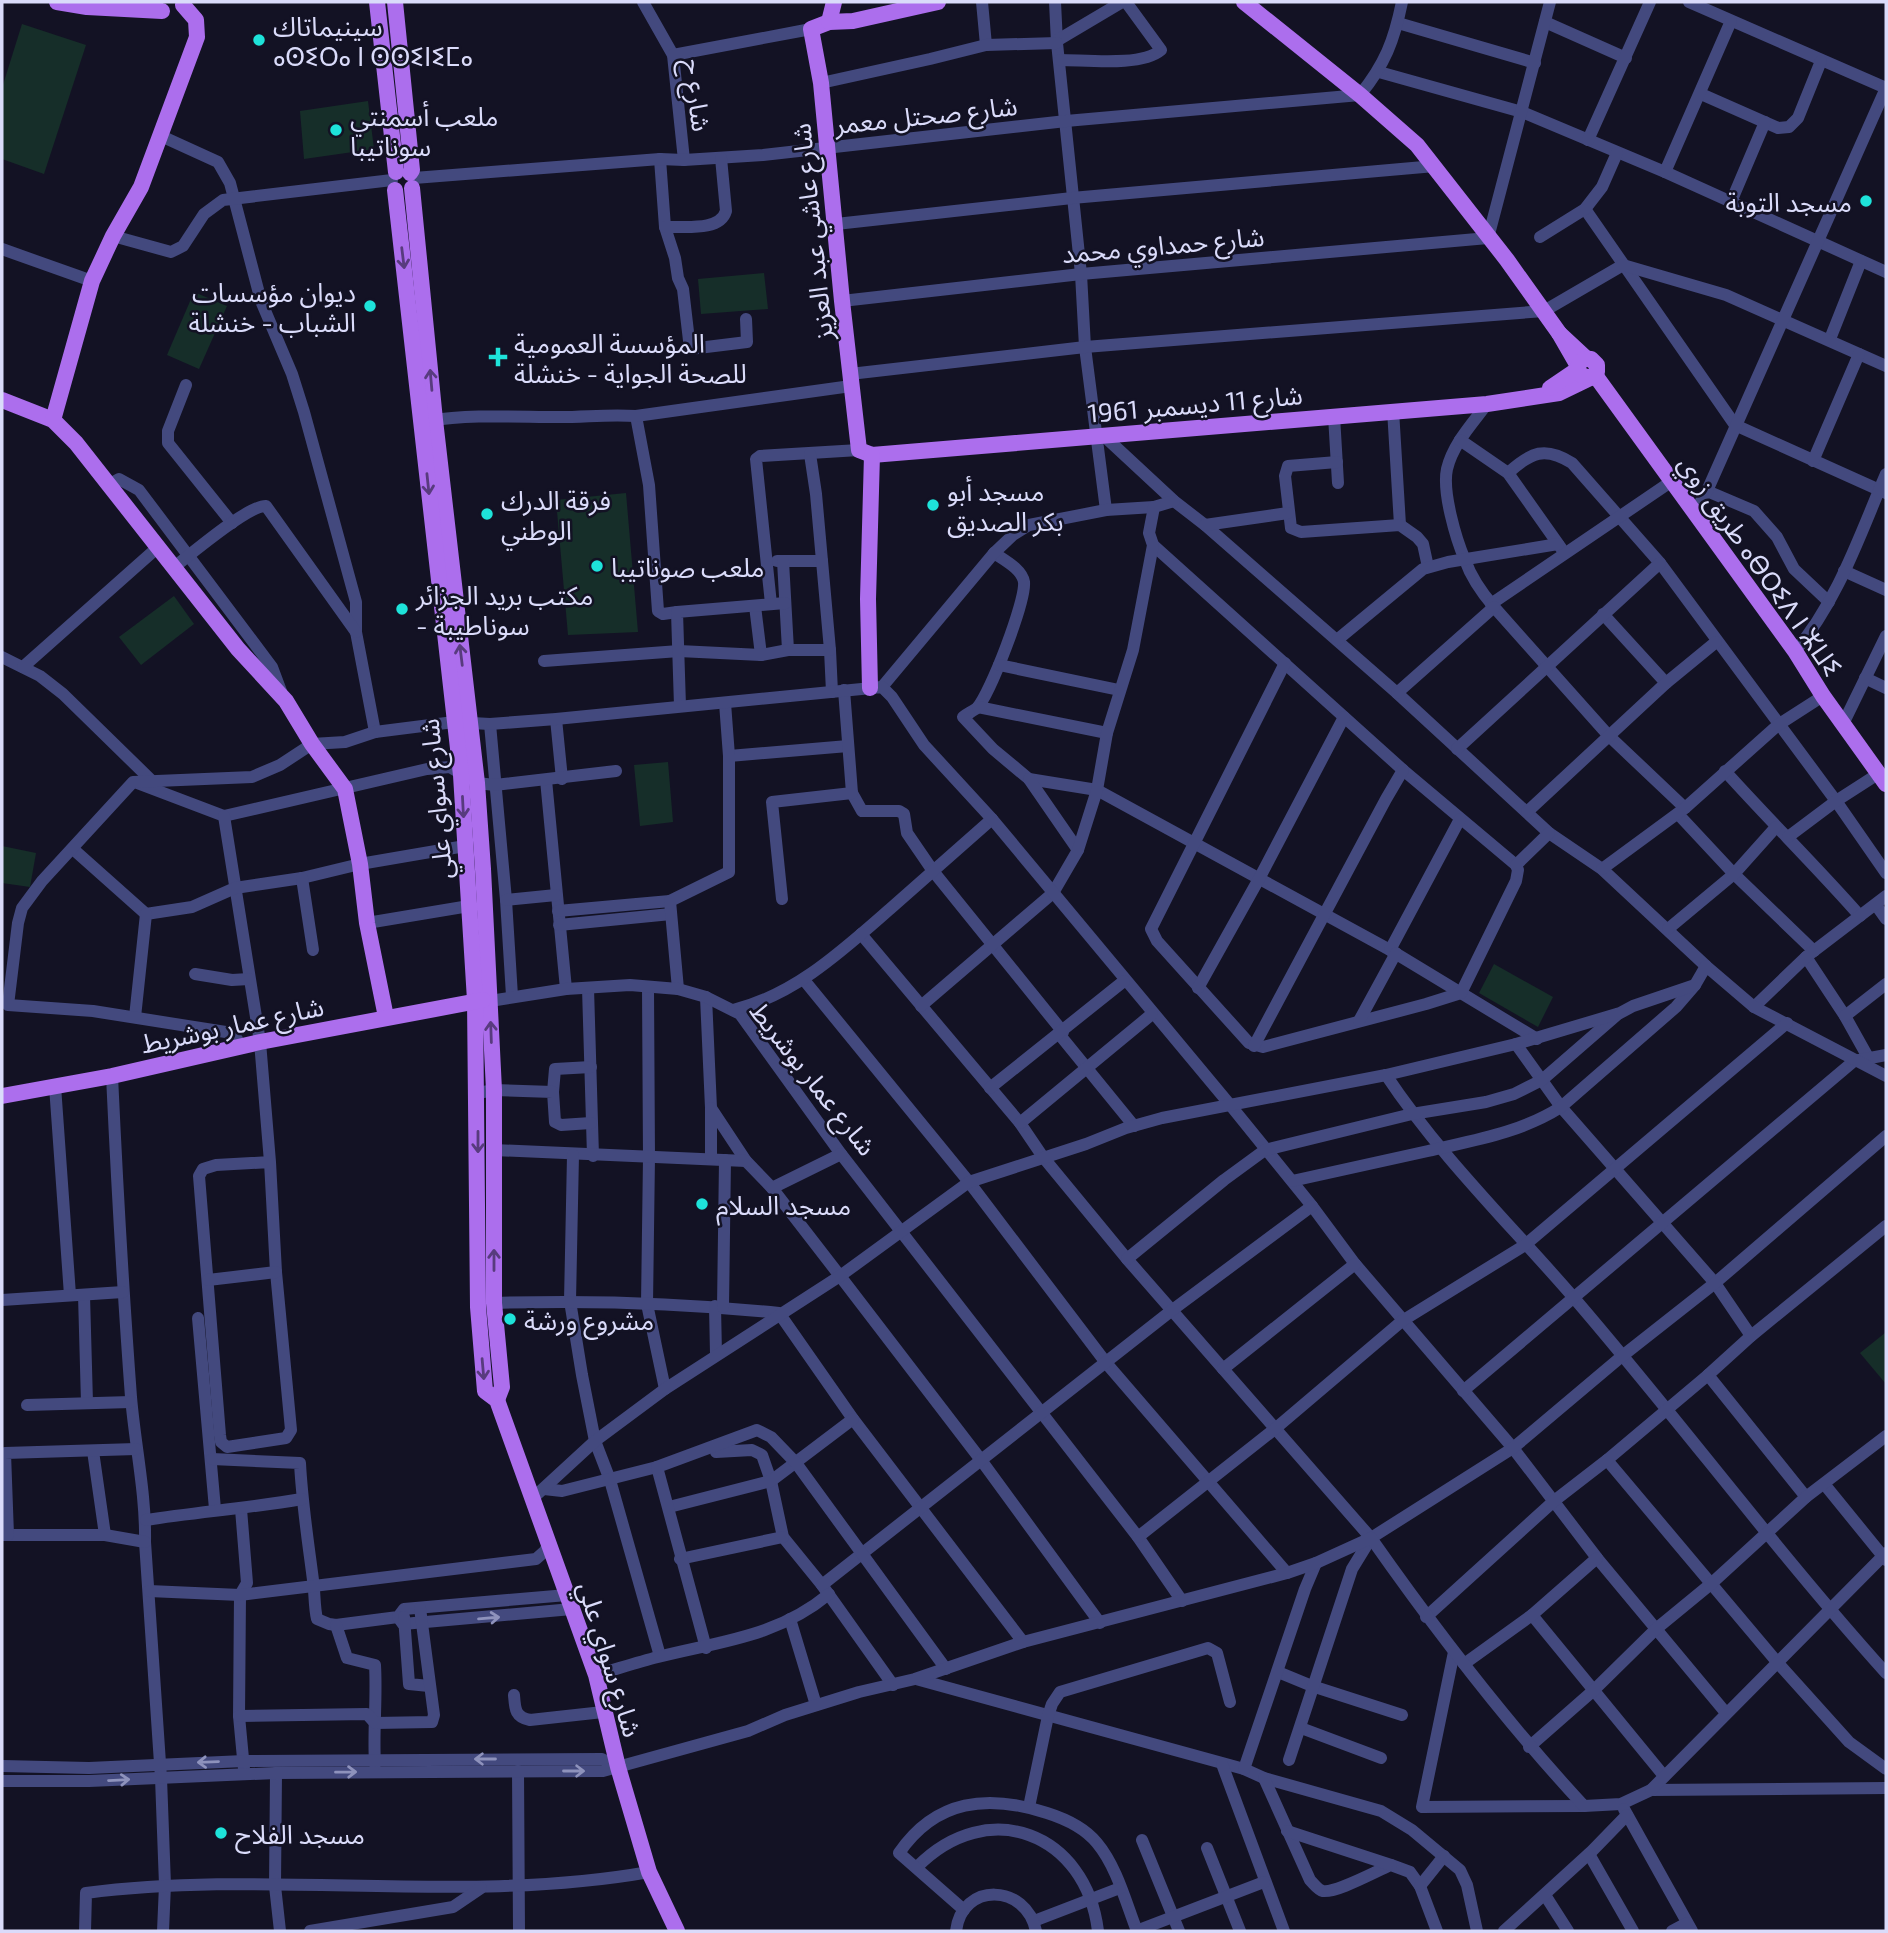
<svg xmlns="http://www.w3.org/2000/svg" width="1888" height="1933" viewBox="0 0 1888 1933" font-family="'Exo 2','Noto Sans Arabic','Noto Sans Tifinagh',sans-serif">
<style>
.green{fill:#162e29}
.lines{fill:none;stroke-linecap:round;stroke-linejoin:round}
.minor{stroke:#43497e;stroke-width:12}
.major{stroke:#ac6eed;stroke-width:16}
.oneway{stroke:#583b7e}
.oneway2{stroke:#8e92bc}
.poi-dot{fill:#1ee3da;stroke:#131224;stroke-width:2.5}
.labels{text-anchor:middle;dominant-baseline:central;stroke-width:5;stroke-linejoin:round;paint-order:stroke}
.poi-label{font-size:26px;fill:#dadbfa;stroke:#131224;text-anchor:start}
.street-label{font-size:26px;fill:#dadbfa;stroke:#131224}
</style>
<rect width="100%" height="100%" fill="#131224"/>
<g class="green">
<path d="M22 24 86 45 44 174 2 159V88Z"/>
<path d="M368 101 374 149 304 159 300 111Z"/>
<path d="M764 273 768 309 701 314 698 279Z"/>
<path d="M194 292 227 306 199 369 167 355Z"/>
<path d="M626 493 638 632 568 635 556 500Z"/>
<path d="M174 596 194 624 141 665 119 637Z"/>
<path d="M668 762 673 822 640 826 634 765Z"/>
<path d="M2 846 36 853 30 887 2 883Z"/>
<path d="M1494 964 1553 997 1538 1027 1479 993Z"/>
<path d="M1885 1333 1886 1335V1384L1860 1353Z"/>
</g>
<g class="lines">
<g class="minor">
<path d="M643 2 673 55 684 160"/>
<path d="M982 2 986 45"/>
<path d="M1055 2 1057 43 1081 274 1085 347 1106 510"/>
<path d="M1689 2 1886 88"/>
<path d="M1545 22 1626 58"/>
<path d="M1398 23 1535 63"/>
<path d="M1058 40 1122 2"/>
<path d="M673 55 811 29"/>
<path d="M1060 60C1086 60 1141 67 1161 50L1126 2"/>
<path d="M1379 72 1522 112 1665 172 1886 272"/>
<path d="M821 83 930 59 986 45 1057 43"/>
<path d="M1701 94 1778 128 1789 127 1798 118 1821 61"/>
<path d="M161 136 218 162 230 183 261 301 292 374 304 412 356 602V632L375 732"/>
<path d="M1588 140 1650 2"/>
<path d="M660 159 665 227 675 258 678 278 683 289 690 349 747 342 746 319"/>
<path d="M1665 172 1731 21"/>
<path d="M414 178 660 159 684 160 763 155 1066 121 1360 95C1385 64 1394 41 1402 2"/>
<path d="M1731 202 1765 122"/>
<path d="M1585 209 1735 425 1886 493"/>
<path d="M836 224 1072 198 1435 166"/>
<path d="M665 227C683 226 720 232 726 211L721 158"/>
<path d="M113 236 171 252 183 246 204 214 223 200 392 180"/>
<path d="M1540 237 1585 209 1602 187 1617 153"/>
<path d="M2 249 92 281"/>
<path d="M842 301 1081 274 1488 238 1550 2"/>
<path d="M1830 339 1861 261"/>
<path d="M850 374 1085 347 1544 311 1623 265 1726 295 1886 366"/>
<path d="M186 385 168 431V443L232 523"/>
<path d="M1487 404C1472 424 1453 444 1447 469 1442 492 1456 539 1465 560 1471 577 1482 593 1494 607L1609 736 1685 808"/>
<path d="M1393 410 1400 525"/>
<path d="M636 416 649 485 658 611 663 614 677 612"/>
<path d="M1334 416 1338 483"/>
<path d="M428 421C472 414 516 417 560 417 586 417 610 414 636 416L851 386"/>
<path d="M1104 436 1174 501 1205 525 1397 693 1549 833 1602 869 1706 966"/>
<path d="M1460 440 1508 473 1561 548"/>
<path d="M1813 461 1859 354"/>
<path d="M1337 462 1288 466 1285 476 1291 528 1301 532 1400 525 1417 537 1423 544 1428 567"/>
<path d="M1508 473C1531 452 1545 446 1572 463L1660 563 1836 801 1886 873"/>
<path d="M110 484 119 479 139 490 272 667 281 691"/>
<path d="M1707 491 1754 511 1777 537 1794 569 1829 602"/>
<path d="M1695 511 1707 491 1886 88"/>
<path d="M1205 525 1288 513"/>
<path d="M1153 545 1403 770 1516 865"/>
<path d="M994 553C1004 560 1022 569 1024 582 1026 601 990 694 977 708 973 711 967 714 963 717L993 749 1029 779 1097 790 1390 950 1537 1039"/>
<path d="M777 561H822"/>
<path d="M783 561 788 650"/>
<path d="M173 568C190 555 248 505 266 506L356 632"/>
<path d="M1844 571 1886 590"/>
<path d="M771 604 756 459 760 456 859 450"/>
<path d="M1491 604 1672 481"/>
<path d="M755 606 761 655"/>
<path d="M1603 614 1666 683"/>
<path d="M1337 640 1423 569 1448 562 1558 544"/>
<path d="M830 650 832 692"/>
<path d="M1795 651C1838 601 1860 534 1886 474"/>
<path d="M2 657 40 676 63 694 151 780"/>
<path d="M544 661 679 651 761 655 788 650H830L816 494 810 454"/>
<path d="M1285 663 1151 929 1157 941 1249 1043 1263 1047 1426 1004 1461 993 1516 881 1518 870 1516 865 1549 833"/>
<path d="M999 665 1119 690"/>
<path d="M23 667 157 548"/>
<path d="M1865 678 1886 688"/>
<path d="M882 687 994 553 1013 535 1029 525 1106 510 1154 507"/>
<path d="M1397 693 1494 607"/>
<path d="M680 706 677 612 785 603"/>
<path d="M978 707 1107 733"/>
<path d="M556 719 562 779"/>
<path d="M490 724 506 900 512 996"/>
<path d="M1843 724 1886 636"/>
<path d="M1457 749 1660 563"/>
<path d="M729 756 848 746"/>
<path d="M1725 771C1769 820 1816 866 1860 916"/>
<path d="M1029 779 1078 850"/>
<path d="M546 780 566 989"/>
<path d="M137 783 224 816 427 769 450 767 477 783 495 785 616 771"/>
<path d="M852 793 862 811H899L904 814 907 833 933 871 1063 1032"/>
<path d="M1527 812 1666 683 1716 642"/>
<path d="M1678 814 1734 874 1814 951"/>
<path d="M224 816 260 1042 270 1162 276 1272 291 1430 286 1438 227 1447 221 1442 220 1435 199 1176 203 1169 216 1165 270 1162"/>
<path d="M1788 837 1836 801 1878 774"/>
<path d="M73 849 146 914 192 907 235 888 302 878 360 864 465 846"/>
<path d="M1602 869 1685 808 1778 725 1823 696"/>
<path d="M302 878 313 950"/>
<path d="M782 899 772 802 852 793 844 690"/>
<path d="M506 900 556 895"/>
<path d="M1876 905 1886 919"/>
<path d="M558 911 670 901"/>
<path d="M367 923 469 906"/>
<path d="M559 925 671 914"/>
<path d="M1668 929 1734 874 1776 827"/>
<path d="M861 934 1020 1123 1043 1157 1127 1259 1371 1538"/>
<path d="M1390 950 1460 819"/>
<path d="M1806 957 1845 1016 1869 1059"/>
<path d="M195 974 232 980 249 979"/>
<path d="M804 980 969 1182 1107 1364 1287 1573"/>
<path d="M588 988 593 1156"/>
<path d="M648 988 649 1157 647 1304 665 1389"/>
<path d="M1198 988 1260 877 1344 717"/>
<path d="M678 989 670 901 729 872V756L725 703"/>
<path d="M706 997 711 1108 746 1161 772 1188 840 1276 981 1460 1100 1623"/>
<path d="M490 1001 566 989 630 985 678 989 706 997 740 1014 841 1154 1138 1537 1182 1601"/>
<path d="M921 1006 1053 893 1078 850 1097 790 1107 733 1133 650 1153 545 1149 533 1154 507 1174 501"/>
<path d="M1754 1007 1806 957 1886 896"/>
<path d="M733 1010C795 995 843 950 890 909 924 879 958 849 992 819"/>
<path d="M1845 1016 1886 984"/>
<path d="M135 1017 146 914"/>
<path d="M1359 1021 1396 953"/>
<path d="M1059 1034 1134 1126"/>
<path d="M1516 1044 1561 1107 1715 1283 1751 1336"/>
<path d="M1254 1046 1386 799 1403 770"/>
<path d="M238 1047 237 1039 232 1033 93 1011 8 1005 18 923 22 908 42 881 133 782 252 777 280 765 312 744 345 742 375 732 454 722 490 724 556 719 882 687 892 697 924 745 992 819 1231 1106 1312 1206 1355 1264 1513 1448 1597 1558 1726 1713"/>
<path d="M1386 1075C1440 1156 1510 1224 1574 1298 1680 1421 1777 1552 1886 1673"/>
<path d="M112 1076C117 1183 123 1290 131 1397 135 1445 146 1494 145 1542L161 1778 165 1885 163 1931"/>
<path d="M55 1086 70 1295"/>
<path d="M990 1088 1124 981"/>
<path d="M553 1092 555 1069 591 1067"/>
<path d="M478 1093 494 1090 553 1092 555 1122 561 1125 591 1123"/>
<path d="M1020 1123 1152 1014"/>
<path d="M494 1150 746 1161"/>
<path d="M573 1155 570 1301 582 1375 595 1441 610 1480 660 1656"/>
<path d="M711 1159V1108"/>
<path d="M1292 1181C1337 1171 1383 1161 1428 1151 1475 1140 1520 1133 1561 1107L1676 1007 1695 985"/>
<path d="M772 1188 841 1154"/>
<path d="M1127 1259 1224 1180 1265 1150 1412 1114 1486 1102 1514 1094 1542 1080 1618 1014"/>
<path d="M208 1280 276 1272"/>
<path d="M84 1295 87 1403"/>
<path d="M2 1300 123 1292"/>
<path d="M494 1303C589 1300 684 1303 779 1313L853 1419 1023 1642"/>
<path d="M715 1306 716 1354"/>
<path d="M723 1307 725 1160"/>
<path d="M198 1318 215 1509"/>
<path d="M1223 1369 1355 1264"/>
<path d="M1708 1375 1806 1497"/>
<path d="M1463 1391 1854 1061 1886 1055"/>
<path d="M27 1405 131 1402"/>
<path d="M93 1451 105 1535"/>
<path d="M716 1452 752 1450 762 1455 771 1481 783 1537 822 1585 893 1685"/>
<path d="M212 1459 300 1463C302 1503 308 1541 313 1580 315 1594 314 1606 317 1619L329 1624 336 1625 398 1617 404 1609 567 1595"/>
<path d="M1607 1460 1777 1662 1849 1742 1886 1769"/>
<path d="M1825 1485 1886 1560"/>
<path d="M544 1489 562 1491 657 1467"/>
<path d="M533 1498 595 1441 665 1389 840 1276 969 1182 1086 1144 1126 1128 1162 1118 1386 1075 1516 1044 1620 1013 1633 1006 1695 985 1706 966 1754 1007 1886 1076"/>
<path d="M669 1507 771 1481 853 1419"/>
<path d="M241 1509 247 1583 240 1595 239 1716 244 1769"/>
<path d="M146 1520C198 1512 250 1508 302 1499"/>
<path d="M2 1535H105L145 1542"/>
<path d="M8 1535 5 1453 136 1449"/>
<path d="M1138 1537 1276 1428 1402 1321 1525 1245 1787 1023"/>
<path d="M680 1559 783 1537"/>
<path d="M822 1585 1171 1311 1312 1206"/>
<path d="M149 1591 240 1595 536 1559 545 1551 549 1543"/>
<path d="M1532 1615 1664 1776"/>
<path d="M398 1617 403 1624 572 1609"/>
<path d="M404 1617 409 1684 429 1686"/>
<path d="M1426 1617 1554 1501 1607 1460 1708 1375 1751 1336 1886 1226"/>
<path d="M790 1619 816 1705"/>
<path d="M336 1625 347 1658 375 1665C377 1699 373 1731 375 1764"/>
<path d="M706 1648 657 1467 757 1430 771 1437 796 1463 946 1669"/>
<path d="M1454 1652 1422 1807 1584 1806"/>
<path d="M1464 1664 1532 1615 1597 1558"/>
<path d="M1278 1672 1312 1686 1402 1715"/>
<path d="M596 1675C617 1669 638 1662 658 1657 721 1641 777 1637 829 1594"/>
<path d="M916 1679 1244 1769 1264 1778 1381 1811 1412 1830 1460 1870 1467 1885 1477 1931"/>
<path d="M514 1695C515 1709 515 1717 530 1720L603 1712"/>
<path d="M239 1716 367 1714 375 1723 432 1722 434 1715 420 1608"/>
<path d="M1301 1728 1381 1758"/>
<path d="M1529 1747 1594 1690 1656 1629 1712 1583 1806 1497 1886 1436"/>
<path d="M1289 1760 1352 1569 1371 1538 1513 1448 1621 1357 1715 1283 1886 1136"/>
<path d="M1222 1764 1284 1931"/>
<path d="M2 1766 89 1768 244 1761 602 1759 618 1767"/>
<path d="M1244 1769 1305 1589 1316 1563"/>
<path d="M518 1771 519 1931"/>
<path d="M276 1773 275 1886 280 1931"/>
<path d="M1264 1778 1310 1880C1314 1884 1318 1890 1323 1891 1337 1893 1376 1871 1391 1865L1410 1872 1420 1886 1437 1931"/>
<path d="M2 1781H89L276 1773 603 1771 748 1731 785 1715 859 1692 915 1679 1023 1642 1287 1573 1316 1563 1371 1538C1437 1632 1506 1722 1584 1806L1621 1804 1651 1790 1886 1788"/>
<path d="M1651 1790 1886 1553"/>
<path d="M1029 1807 1048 1716 1052 1704 1060 1692 1208 1648 1217 1653 1230 1702"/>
<path d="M1624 1809 1692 1931"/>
<path d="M1287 1831 1391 1865"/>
<path d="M1142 1840 1179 1931"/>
<path d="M1207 1848 1240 1931"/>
<path d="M1589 1854 1633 1931"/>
<path d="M917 1867C988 1795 1086 1833 1098 1931"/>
<path d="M1420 1886 1444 1856"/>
<path d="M1545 1895 1568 1931"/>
<path d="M964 1910 899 1853C936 1799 988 1794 1047 1813 1066 1819 1084 1827 1097 1843 1117 1867 1126 1903 1137 1931"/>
<path d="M1034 1921 1120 1888"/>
<path d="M85 1931 86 1893C273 1869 463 1905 649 1872"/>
<path d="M310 1931 453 1907 481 1888"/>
<path d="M956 1931C962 1882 1026 1883 1036 1931"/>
<path d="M1136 1931 1264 1882"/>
<path d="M1504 1931 1592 1851 1627 1815"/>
<path d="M1672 1931 1687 1923"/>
</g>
<g class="major">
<path d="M57 2 87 7 162 11"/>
<path d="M377 2 396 172"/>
<path d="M395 2 412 170 410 173"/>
<path d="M938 2 853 21 829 22 811 29 821 83 842 301 859 450 872 455 1487 404 1559 393 1590 378"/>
<path d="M1244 2 1360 95 1417 145 1507 260 1559 333"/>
<path d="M829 22 834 2"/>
<path d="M412 188 435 420 477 783 483 869 494 1090V1303L502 1387 497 1400"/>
<path d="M395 190 461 775 475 1000 478 1307 485 1391 497 1400 596 1675 618 1767 649 1872 677 1931"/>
<path d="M1578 366 1559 333 1587 359"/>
<path d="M1595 375 1795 651 1823 696 1886 784"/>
<path d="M1550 388 1578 369C1578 362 1583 358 1591 359L1597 365V372L1590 378 1581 375 1578 369"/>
<path d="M2 400 53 420 76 443 238 649 286 701 312 744 345 789 360 864 367 923 386 1017"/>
<path d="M53 420 92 281 113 236 141 187 197 37 196 20 183 5"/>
<path d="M870 688 868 599 872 455"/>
<path d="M2 1096 112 1076 260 1042 483 1000"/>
</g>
</g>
<defs><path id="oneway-shaft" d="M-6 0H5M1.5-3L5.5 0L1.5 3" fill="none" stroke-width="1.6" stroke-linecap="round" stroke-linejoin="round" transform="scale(1.75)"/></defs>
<g class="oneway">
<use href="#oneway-shaft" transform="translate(403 258) rotate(83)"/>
<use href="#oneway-shaft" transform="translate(431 380) rotate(-95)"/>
<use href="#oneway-shaft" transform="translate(428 484) rotate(84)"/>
<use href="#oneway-shaft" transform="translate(461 655) rotate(-97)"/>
<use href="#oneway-shaft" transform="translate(463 807) rotate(87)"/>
<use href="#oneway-shaft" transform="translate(491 1032) rotate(-92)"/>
<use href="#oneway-shaft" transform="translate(478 1142) rotate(90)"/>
<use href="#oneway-shaft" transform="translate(494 1260) rotate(-90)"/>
<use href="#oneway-shaft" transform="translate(483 1369) rotate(85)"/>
</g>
<g class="oneway2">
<use href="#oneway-shaft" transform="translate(489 1618) rotate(-5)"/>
<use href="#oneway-shaft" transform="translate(485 1759) rotate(-180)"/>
<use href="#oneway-shaft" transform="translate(208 1762) rotate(178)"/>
<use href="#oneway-shaft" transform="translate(574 1771)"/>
<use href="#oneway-shaft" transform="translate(346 1772) rotate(-1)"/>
<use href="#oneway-shaft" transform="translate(119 1780) rotate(-3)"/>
</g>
<g class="poi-dot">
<circle cx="259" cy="40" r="7"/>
<circle cx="336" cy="130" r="7"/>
<circle cx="1866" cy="201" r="7"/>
<circle cx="370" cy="306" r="7"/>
<path d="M494.5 346.5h7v7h7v7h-7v7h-7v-7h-7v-7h7z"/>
<circle cx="933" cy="505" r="7"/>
<circle cx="487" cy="514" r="7"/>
<circle cx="597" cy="566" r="7"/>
<circle cx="402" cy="609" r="7"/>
<circle cx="702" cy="1204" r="7"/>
<circle cx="510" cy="1319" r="7"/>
<circle cx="221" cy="1833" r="7"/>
</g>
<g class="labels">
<g class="poi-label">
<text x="273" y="25">سينيماتاك<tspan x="273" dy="30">ⴰⵙⵉⵔⴰ ⵏ ⵙⵙⵉⵏⵉⵎⴰ</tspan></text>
<text x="350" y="115">ملعب أسمنتي<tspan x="350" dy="30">سوناتيبا</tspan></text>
<text x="1852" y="201" text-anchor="end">مسجد التوبة</text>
<text x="356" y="291" text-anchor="end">ديوان مؤسسات<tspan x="356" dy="30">الشباب - خنشلة</tspan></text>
<text x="514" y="342">المؤسسة العمومية<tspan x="514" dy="30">للصحة الجواية - خنشلة</tspan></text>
<text x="947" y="490">مسجد أبو<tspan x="947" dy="30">بكر الصديق</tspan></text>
<text x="501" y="499">فرقة الدرك<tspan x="501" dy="30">الوطني</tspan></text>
<text x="611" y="566">ملعب صوناتيبا</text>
<text x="416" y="594">مكتب بريد الجزائر<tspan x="416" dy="30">- سوناطيبة</tspan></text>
<text x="716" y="1204">مسجد السلام</text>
<text x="524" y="1319">مشروع ورشة</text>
<text x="235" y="1833">مسجد الفلاح</text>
</g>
<g class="street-label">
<text transform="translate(698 95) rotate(82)">شارع ح</text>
<text transform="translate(926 114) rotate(-6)">شارع صحتل معمر</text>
<text transform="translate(811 232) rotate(-96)">شارع عاشي عبد العزيز</text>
<text transform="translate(1163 244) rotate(-5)">شارع حمداوي محمد</text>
<text transform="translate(1195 403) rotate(-5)">شارع 11 ديسمبر 1961</text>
<text transform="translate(1761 565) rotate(55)">طريق زوي ⴰⴱⵔⵉⴷ ⵏ ⵣⵡⵉ</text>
<text transform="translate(435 799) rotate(-95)">شارع سواي علي</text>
<text transform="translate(232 1024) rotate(-12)">شارع عمار بوشريط</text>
<text transform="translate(814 1078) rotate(52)">شارع عمار بوشريط</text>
<text transform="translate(611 1659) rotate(73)">شارع سواي علي</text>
</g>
</g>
<rect width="1888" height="1933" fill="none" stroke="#dadbfa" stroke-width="7"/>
</svg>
